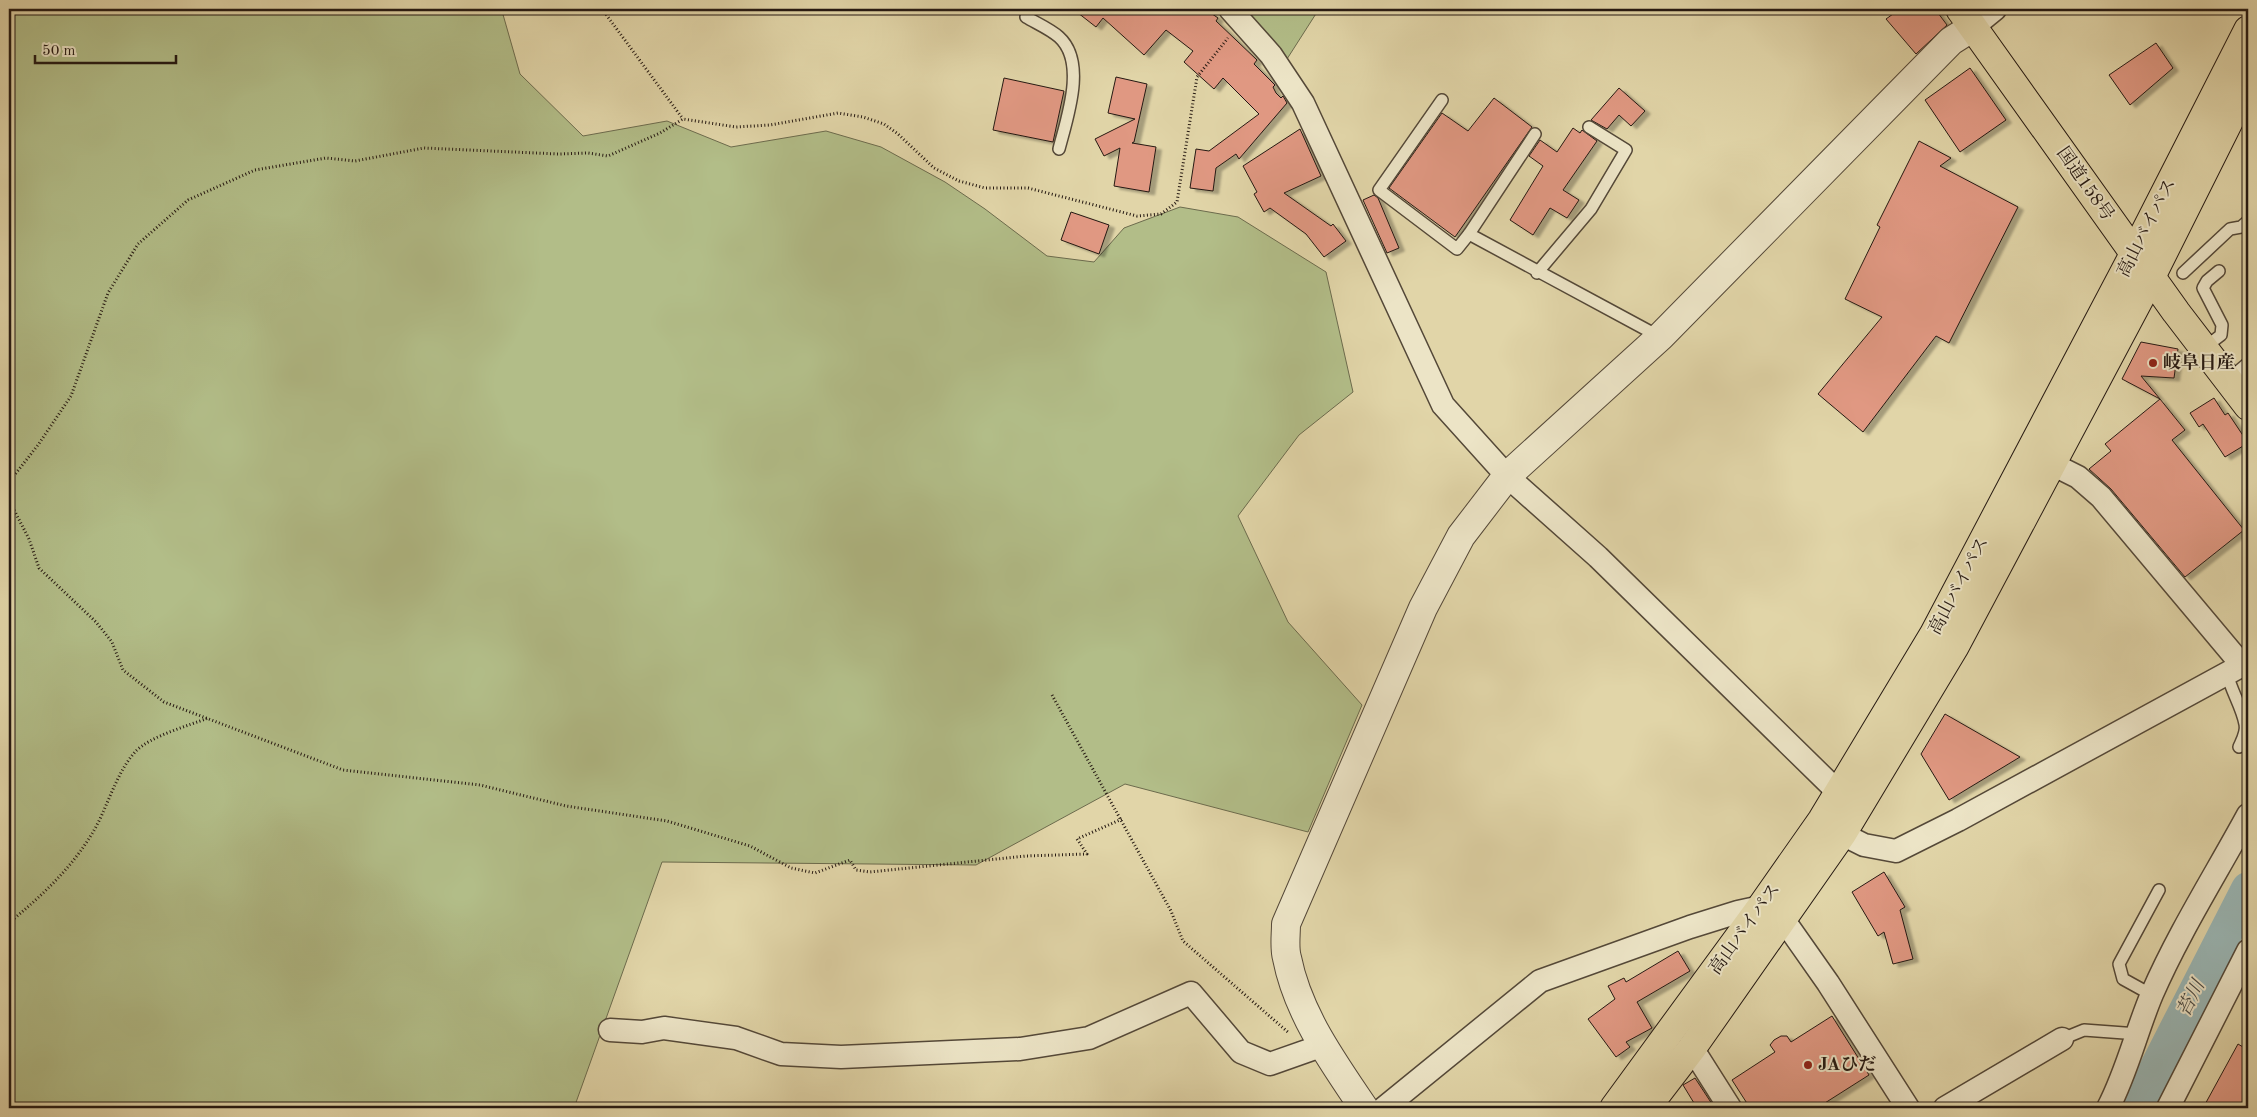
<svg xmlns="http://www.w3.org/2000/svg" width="2257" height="1117" viewBox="0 0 2257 1117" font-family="'Old Standard TT','Noto Serif JP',serif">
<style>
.green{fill:#b2bd88;stroke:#6c6b4d}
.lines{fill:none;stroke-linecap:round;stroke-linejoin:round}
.river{stroke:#9ab6b4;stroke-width:34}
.building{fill:#e09882;stroke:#251912;filter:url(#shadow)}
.service-casing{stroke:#544838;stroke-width:14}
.minor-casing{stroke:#544838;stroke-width:25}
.tertiary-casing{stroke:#544838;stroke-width:30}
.trunk-casing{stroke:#251912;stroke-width:30}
.path{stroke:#251912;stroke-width:3;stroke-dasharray:1 2.5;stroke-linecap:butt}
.service{stroke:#ece4c6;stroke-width:11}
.minor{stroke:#ece4c6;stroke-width:22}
.tertiary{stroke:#ece4c6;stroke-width:28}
.trunk{stroke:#e1d5a8;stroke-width:28}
.poi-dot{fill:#8f2418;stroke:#ece4c6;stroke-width:2}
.labels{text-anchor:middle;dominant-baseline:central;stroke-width:4;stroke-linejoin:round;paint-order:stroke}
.street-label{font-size:18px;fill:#251912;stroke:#ece4c6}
.poi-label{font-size:18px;font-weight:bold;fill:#251912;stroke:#ece4c6;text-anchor:start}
.water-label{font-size:19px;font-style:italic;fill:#484843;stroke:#ece4c6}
</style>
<defs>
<filter id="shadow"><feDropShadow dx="5.5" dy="3" stdDeviation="1" flood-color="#0004"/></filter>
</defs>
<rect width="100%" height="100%" fill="#e1d5a8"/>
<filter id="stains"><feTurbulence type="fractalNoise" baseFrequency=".004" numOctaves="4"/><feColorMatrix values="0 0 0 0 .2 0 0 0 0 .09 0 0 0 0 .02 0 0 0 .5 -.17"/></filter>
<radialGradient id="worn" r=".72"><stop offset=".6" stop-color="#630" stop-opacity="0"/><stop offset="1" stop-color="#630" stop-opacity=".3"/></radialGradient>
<g class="green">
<path d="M9 9H505L502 11 520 74 583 136 667 121 731 147 826 131 881 147 945 182 985 209 1047 256 1094 262 1124 228 1180 207 1238 217 1326 272 1353 392 1299 435 1238 516 1288 622 1362 705 1308 832 1125 784 976 865 662 862 574 1108H9Z"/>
<path d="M1238 9H1319L1287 59Z"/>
</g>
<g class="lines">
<path class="river" d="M2136 1108 2248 889"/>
</g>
<g class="building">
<path d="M1073 9H1205L1218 18 1216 21 1257 60 1254 64 1275 85 1273 87 1276 93 1281 98 1283 96 1287 103 1239 159 1236 154 1216 168 1213 191 1190 188 1196 149 1209 151 1259 114 1223 78 1214 89 1184 62 1193 51 1166 30 1144 55 1103 18 1096 27Z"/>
<path d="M1900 9H1935L1947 25 1916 54 1886 19Z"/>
<path d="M2156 43 2173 68 2130 105 2109 75Z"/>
<path d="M1970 68 2006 120 1960 152 1925 100Z"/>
<path d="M1116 77 1147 84 1134 142 1132 143 1156 147 1149 192 1114 186 1120 148 1104 156 1095 139 1135 119 1108 113Z"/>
<path d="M1004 78 1064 91 1053 142 993 130Z"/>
<path d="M1619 88 1645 111 1631 126 1619 115 1607 129 1591 120Z"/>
<path d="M1494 98 1532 127 1455 237 1389 188 1442 113 1468 131Z"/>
<path d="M1573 128 1580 133 1582 130 1597 141 1563 190 1579 200 1567 218 1550 208 1533 235 1510 220 1543 166 1529 156 1540 140 1557 152Z"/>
<path d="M1300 129 1321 176 1284 193 1331 226 1333 224 1346 241 1324 257 1306 234 1270 208 1264 212 1254 194 1257 192 1243 166Z"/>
<path d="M1919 141 1951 158 1940 166 2018 207 1949 343 1936 336 1863 432 1818 394 1882 317 1845 299 1880 227 1877 225Z"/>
<path d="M1374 195 1378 198 1399 248 1387 253 1363 200Z"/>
<path d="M1071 212 1109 225 1099 254 1061 240Z"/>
<path d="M2141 342 2178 349 2174 378 2141 376 2160 399 2122 379Z"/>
<path d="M2214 398 2225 415 2228 413 2248 443 2225 457 2203 424 2199 427 2190 413Z"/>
<path d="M2160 399 2185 430 2172 440 2244 530 2185 577 2111 489 2089 469 2111 451 2105 444Z"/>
<path d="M1945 714 2020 757 1949 800 1921 754Z"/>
<path d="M1884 872 1905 907 1900 910 1913 959 1893 964 1884 932 1878 936 1852 892Z"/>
<path d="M1678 951 1690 971 1637 1002 1652 1028 1626 1042 1630 1047 1616 1057 1588 1019 1615 999 1608 986 1624 978 1626 982Z"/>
<path d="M1832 1016 1869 1075 1817 1108H1750L1732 1080 1775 1052 1770 1045 1774 1040 1781 1036H1787L1791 1042Z"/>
<path d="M2238 1044 2248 1050V1108H2203Z"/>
<path d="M1695 1078 1712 1104 1706 1108H1697L1683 1085Z"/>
</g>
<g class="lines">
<g class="service-casing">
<g id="service">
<path d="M1030 9 1026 17C1036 23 1050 29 1059 37 1087 62 1067 118 1059 149"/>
<path d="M1442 100 1379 190 1457 249 1469 234"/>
<path d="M1535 134 1469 234 1660 337"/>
<path d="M1537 273 1591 209 1626 150 1589 127"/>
<path d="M2183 273 2230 229 2241 227 2248 221"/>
<path d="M2204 348 2221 335 2222 325 2203 288 2207 281 2219 271"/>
<path d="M2228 380 2248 363"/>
<path d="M2227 673C2231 691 2242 707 2245 724 2247 732 2242 740 2239 747"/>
<path d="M2152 995 2123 979 2119 964 2159 890"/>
<path d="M2062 1039 2084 1030 2138 1034"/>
</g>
</g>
<g class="minor-casing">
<g id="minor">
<path d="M1230 9 1271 55 1303 103 1443 405 1507 476 1598 557 1839 793"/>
<path d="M1973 27 1995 9"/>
<path d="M2052 464 2078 477 2101 497 2242 665"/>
<path d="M1842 834 1864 845 1896 851 1958 820 2248 662"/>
<path d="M610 1030 642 1032 664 1028 736 1038 781 1054 841 1057 1020 1049 1089 1038 1191 993 1241 1052 1270 1064 1321 1046"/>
<path d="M1692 1048 1730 1108"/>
<path d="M1384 1108 1540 981 1690 927 1738 912 1761 907 1783 919 1828 983 1908 1108"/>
<path d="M1945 1108 2062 1039"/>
<path d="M2108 1108C2127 1072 2136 1032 2152 994 2179 932 2216 874 2248 815"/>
<path d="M2168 1108 2248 951"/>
</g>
</g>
<g class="tertiary-casing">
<path id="tertiary" d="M1364 1108C1333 1062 1298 1014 1287 958 1284 948 1286 935 1286 924L1423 608 1461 536 1507 476 1660 337 1951 41 1973 27"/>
</g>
<g class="trunk-casing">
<g id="trunk">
<path d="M1960 9 2176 312 2248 406"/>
<path d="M1614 1108 1761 907 1822 820 1934 634 2134 254 2248 30"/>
<path d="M1646 1108 1692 1048 1842 834 1955 646 2151 277 2248 83"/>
</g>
</g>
<g class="path">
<path d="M602 9 683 119"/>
<path d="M9 482 38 445 71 396 108 293 138 244 188 200 255 170 326 158 355 161 424 148 558 154 588 153 608 156 660 133 683 119 736 127 770 125 838 113 863 117 884 124 898 134 934 168 959 181 985 188H1028L1137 216 1161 214 1177 202 1197 77 1228 38"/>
<path d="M9 507 11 504 29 539 39 568 96 622 112 642 123 670 164 702 343 770 480 785 566 806 667 821 750 846 791 868 815 873 850 860 856 870 870 872 1026 856 1087 854 1077 839 1122 819"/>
<path d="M1052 695 1171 911 1183 941 1289 1033"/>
<path d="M9 923C40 897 68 872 90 837 107 811 114 776 135 752 150 736 188 726 208 718"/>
</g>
<use href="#service" class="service"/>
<use href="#minor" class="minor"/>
<use href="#tertiary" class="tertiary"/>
<use href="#trunk" class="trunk"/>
</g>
<g class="poi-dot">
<circle cx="2153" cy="363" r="5"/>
<circle cx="1808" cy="1065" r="5"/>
</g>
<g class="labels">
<g class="street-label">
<text transform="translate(2085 184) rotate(55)">国道158号</text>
<text transform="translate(2147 228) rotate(-63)">高山バイパス</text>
<text transform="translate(1959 586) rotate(-62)">高山バイパス</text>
<text transform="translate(1745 929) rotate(-54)">高山バイパス</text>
</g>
<g class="poi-label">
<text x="2163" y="363">岐阜日産</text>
<text x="1818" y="1065">JAひだ</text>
</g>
<g class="water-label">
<text transform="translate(2192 999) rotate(-63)">苔川</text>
</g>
</g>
<rect width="2257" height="1117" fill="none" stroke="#e1d5a8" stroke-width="30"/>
<rect x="10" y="10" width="2237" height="1097" fill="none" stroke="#251912" stroke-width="2.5"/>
<rect x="15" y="15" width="2227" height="1087" fill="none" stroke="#251912"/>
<path d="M35 55v8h141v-8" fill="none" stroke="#251912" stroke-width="2.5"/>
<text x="42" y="55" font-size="15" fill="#251912" stroke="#ece4c6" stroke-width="4" paint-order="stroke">50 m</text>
<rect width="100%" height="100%" filter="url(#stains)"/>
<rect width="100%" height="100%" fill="url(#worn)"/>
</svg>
